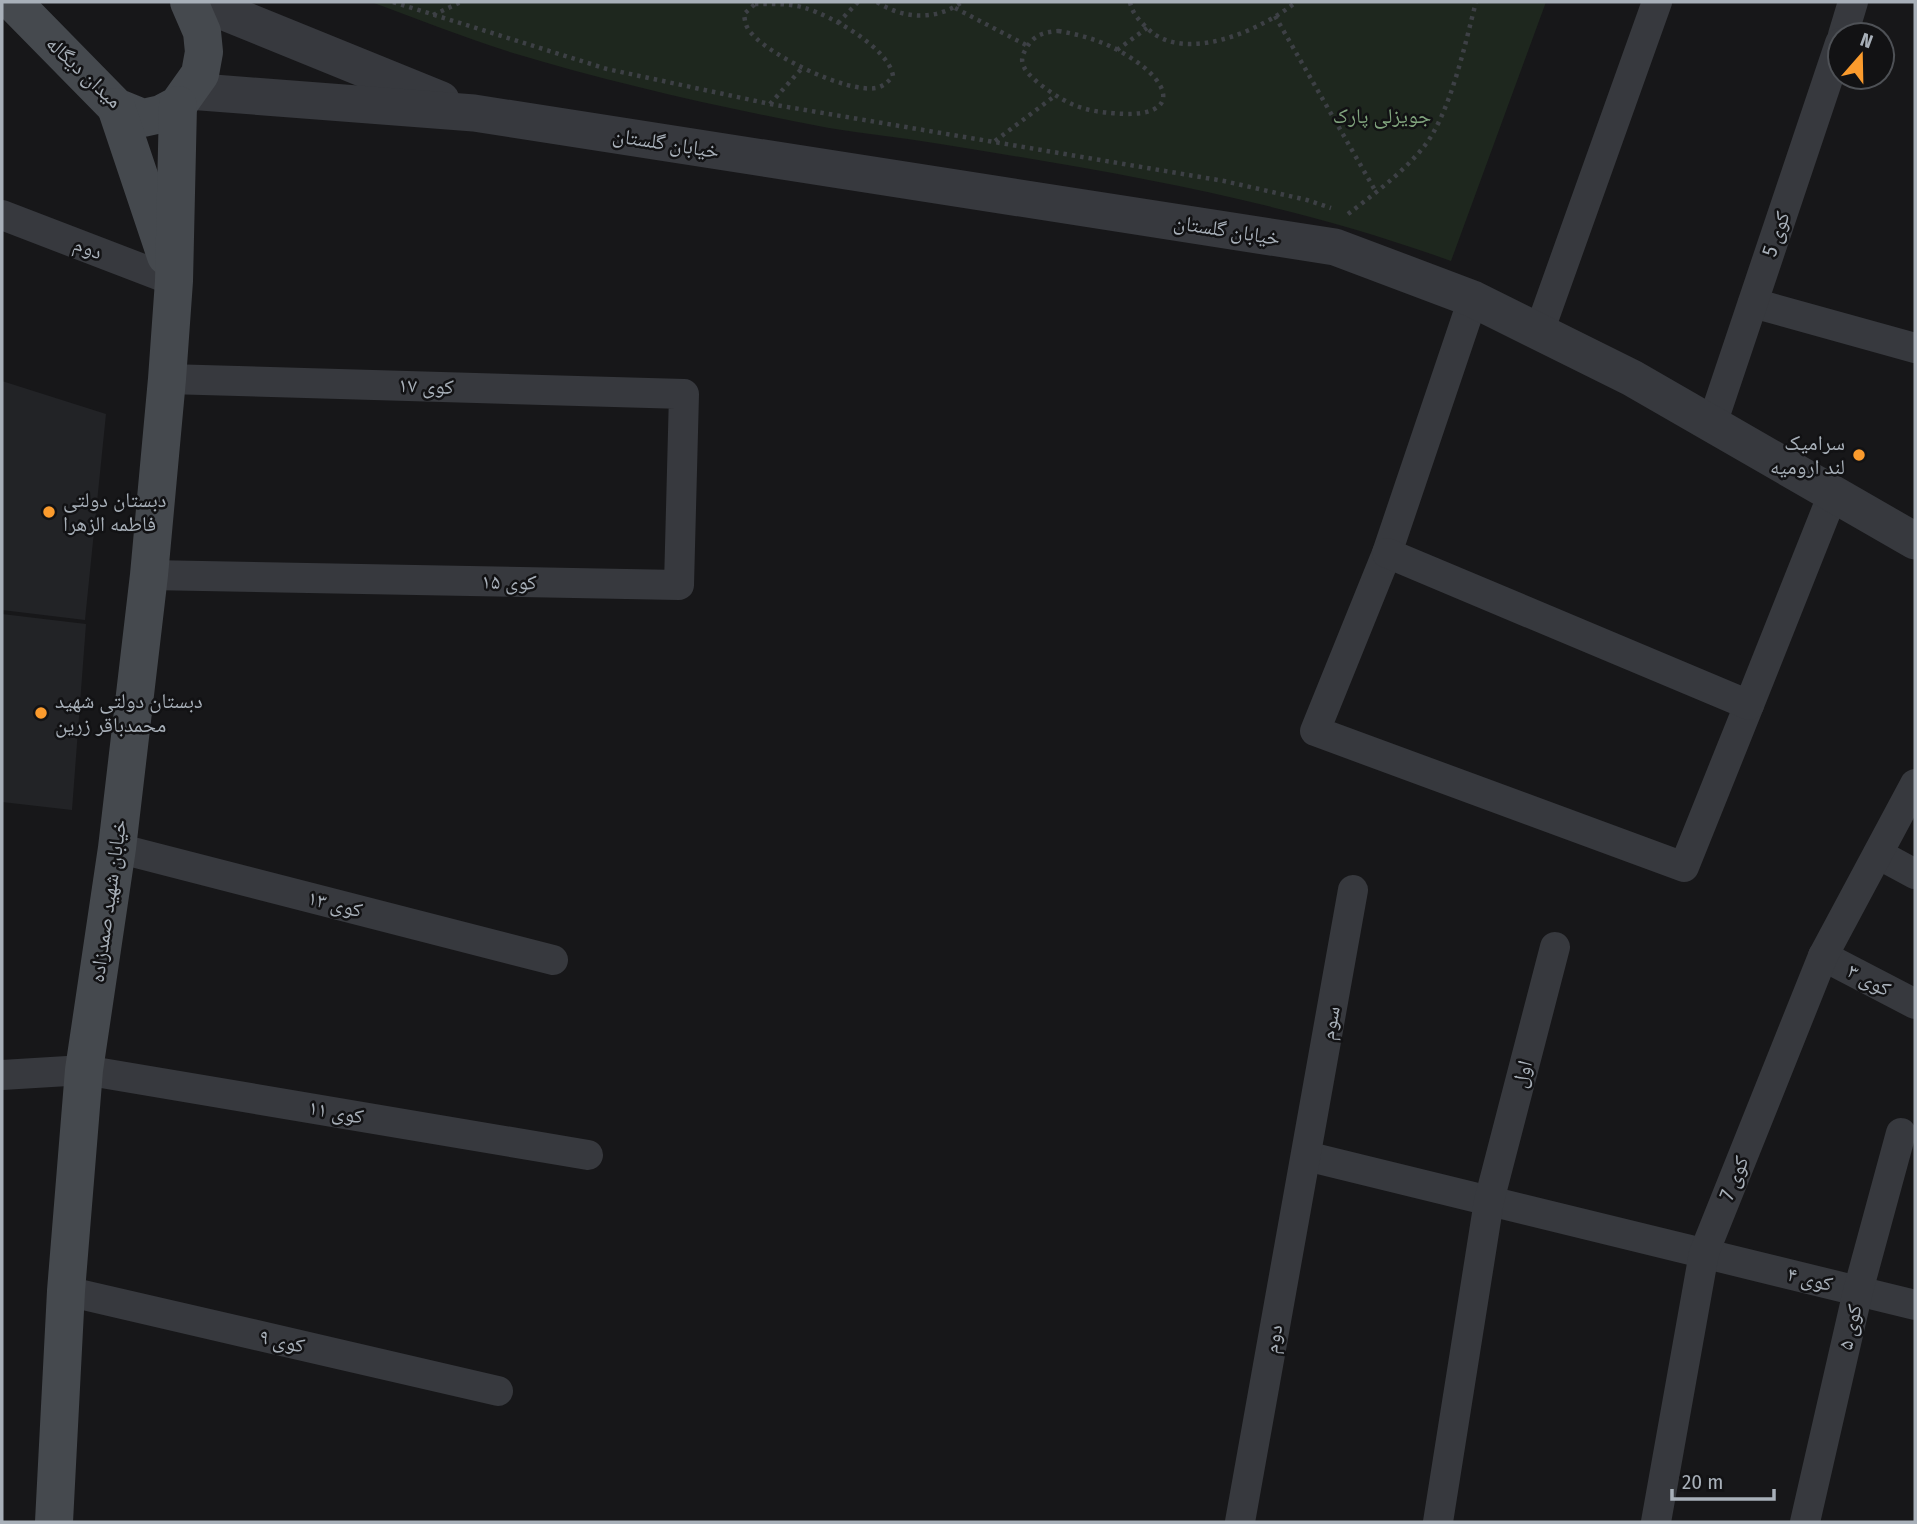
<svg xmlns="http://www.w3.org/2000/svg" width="1917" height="1524" viewBox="0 0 1917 1524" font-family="'Fira Sans Condensed','Noto Naskh Arabic',sans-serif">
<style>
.built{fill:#222326}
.green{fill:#1e271e}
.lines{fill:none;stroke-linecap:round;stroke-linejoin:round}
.path{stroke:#3d4045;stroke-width:4.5;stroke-dasharray:3.5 5;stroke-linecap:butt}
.minor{stroke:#37393e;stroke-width:30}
.tertiary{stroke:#37393e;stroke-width:37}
.secondary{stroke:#45494e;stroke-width:38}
.poi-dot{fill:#fb9b2d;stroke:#121214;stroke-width:2.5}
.labels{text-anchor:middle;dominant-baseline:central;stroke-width:5;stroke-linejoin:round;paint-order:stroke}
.street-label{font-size:21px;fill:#a8b0b9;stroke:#121214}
.park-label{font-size:21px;fill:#81a57e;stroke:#121214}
.poi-label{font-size:21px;fill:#a8b0b9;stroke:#121214;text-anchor:start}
</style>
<rect width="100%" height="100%" fill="#171719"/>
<g class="built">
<path d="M2 381 106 414 85 620 2 610Z"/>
<path d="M2 614 86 624 72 810 2 802Z"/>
</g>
<path class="green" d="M371 2H1546L1451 261C1284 200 1109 171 934 143 899 137 864 134 829 128 723 108 616 84 513 53 465 38 418 19 371 2Z"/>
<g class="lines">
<g class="path">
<path d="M393 2 607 69 770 104 1224 181 1307 200 1331 208"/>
<path d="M877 2C903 19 936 21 962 2"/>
<path d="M1130 2C1132 13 1139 20 1147 28 1184 65 1262 30 1296 2"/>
<path d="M755 4C771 4 789 3 805 8 830 15 889 48 893 76 888 82 884 86 876 88 846 93 771 56 752 34 746 28 745 22 744 14Z"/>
<path d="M955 8 1028 46"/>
<path d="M433 15 461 2"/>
<path d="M1275 16 1376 192"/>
<path d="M838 23 858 2"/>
<path d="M1058 31C1083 35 1106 42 1128 56 1178 87 1177 120 1111 113 1099 112 1086 110 1074 105 1061 100 1030 80 1024 67 1020 59 1023 54 1027 47 1034 35 1044 32 1058 31Z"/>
<path d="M1117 50 1147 28"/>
<path d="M770 104 803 67"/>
<path d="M995 141 1056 95"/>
<path d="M1348 214C1374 194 1401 174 1422 149 1450 116 1465 44 1476 2"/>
</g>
<g class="minor">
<path d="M1843 35 1853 2"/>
<path d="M2 215 174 281"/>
<path d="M1473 299 1387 553 1315 731 1684 867 1749 705"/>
<path d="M1753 303 1915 348"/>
<path d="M1539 332 1657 2"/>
<path d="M1712 424 1840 43"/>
<path d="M1387 553 1749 705 1833 494"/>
<path d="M149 575 679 585 684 394 167 379"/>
<path d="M117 848 553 960"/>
<path d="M1878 854 1915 874"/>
<path d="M1823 956 1915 1004"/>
<path d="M2 1075 84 1070 588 1155"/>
<path d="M1306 1156 1915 1305"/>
<path d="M66 1291 498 1391"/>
<path d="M1240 1522 1353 890"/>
<path d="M1438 1522 1489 1201 1555 947"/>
<path d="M1656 1522 1704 1253 1823 956 1915 784"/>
<path d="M1805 1522 1858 1291 1901 1133"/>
</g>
<g class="tertiary">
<path d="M200 2 441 100"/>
<path d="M188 91 474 113 1335 247 1473 299 1632 378 1915 541"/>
</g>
<g class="secondary">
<path d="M13 2 116 107 143 118 161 114 178 105 200 74 204 52 202 32 189 2"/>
<path d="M116 107 166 256"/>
<path d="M54 1522 66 1291 84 1070 117 848 149 575 167 379 174 281 178 105"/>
</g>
</g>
<g class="poi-dot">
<circle cx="1859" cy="455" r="7"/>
<circle cx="49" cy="512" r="7"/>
<circle cx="41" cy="713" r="7"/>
</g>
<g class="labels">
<g class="street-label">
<text transform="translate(84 72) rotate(43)">میدان دیگاله</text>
<text transform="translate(666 143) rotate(9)">خیابان گلستان</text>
<text transform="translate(1227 230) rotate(9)">خیابان گلستان</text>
<text transform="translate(1776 234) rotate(-71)">کوی 5</text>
<text transform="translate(88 248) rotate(21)">دوم</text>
<text transform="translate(426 386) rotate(2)">کوی ۱۷</text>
<text transform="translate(509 582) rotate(1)">کوی ۱۵</text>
<text transform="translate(108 901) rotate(-82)">خیابان شهید صمدزاده</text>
<text transform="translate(335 904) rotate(14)">کوی ۱۳</text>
<text transform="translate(1869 980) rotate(28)">کوی ۳</text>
<text transform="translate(1330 1023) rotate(-80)">سوم</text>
<text transform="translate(1522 1074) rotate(-75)">اول</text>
<text transform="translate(336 1112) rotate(10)">کوی ۱۱</text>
<text transform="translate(1734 1178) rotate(-68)">کوی 7</text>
<text transform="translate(1810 1279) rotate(14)">کوی ۴</text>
<text transform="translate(1850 1327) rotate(-77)">کوی ۵</text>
<text transform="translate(1273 1339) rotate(-80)">دوم</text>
<text transform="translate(282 1341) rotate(13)">کوی ۹</text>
</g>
<g class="park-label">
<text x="1382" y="116">جویزلی پارک</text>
</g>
<g class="poi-label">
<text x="1845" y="443" text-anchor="end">سرامیک<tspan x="1845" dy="24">لند ارومیه</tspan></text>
<text x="63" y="500">دبستان دولتی<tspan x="63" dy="24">فاطمه الزهرا</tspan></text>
<text x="55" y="701">دبستان دولتی شهید<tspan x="55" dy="24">محمدباقر زرین</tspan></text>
</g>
</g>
<rect width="1917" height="1524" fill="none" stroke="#a8b0b9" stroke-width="7"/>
<g transform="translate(1861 56) rotate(20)"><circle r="33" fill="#121214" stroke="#4e5156" stroke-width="2"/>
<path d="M0-5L12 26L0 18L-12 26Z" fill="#fb9b2d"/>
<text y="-10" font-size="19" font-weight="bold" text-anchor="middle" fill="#a8b0b9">N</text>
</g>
<path d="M1672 1489v10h102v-10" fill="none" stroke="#a8b0b9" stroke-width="3.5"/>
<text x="1682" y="1489" font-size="21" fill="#a8b0b9" stroke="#121214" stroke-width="5" paint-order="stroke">20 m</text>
</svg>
